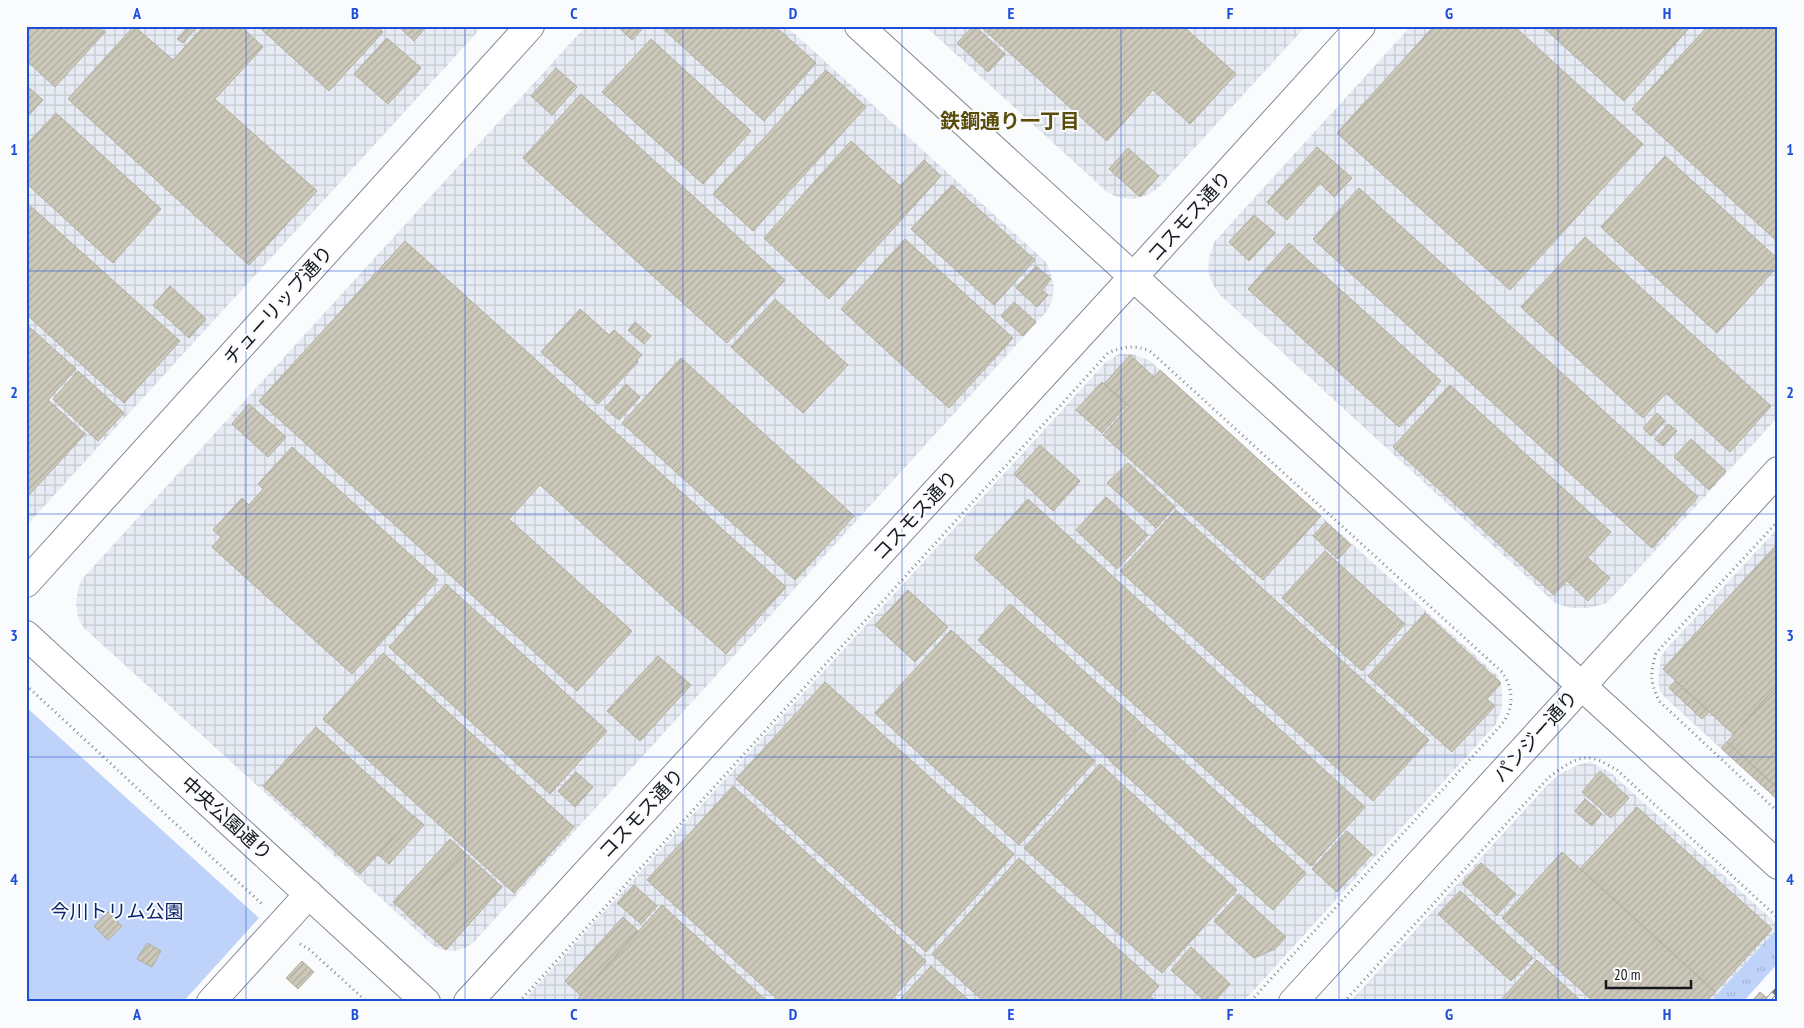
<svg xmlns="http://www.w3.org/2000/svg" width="1804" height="1028" viewBox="0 0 1804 1028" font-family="'PT Sans Narrow','Noto Sans JP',sans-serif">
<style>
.industrial{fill:url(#industrial-grid)}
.grass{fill:url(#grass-tufts)}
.park{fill:#bed2fa}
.building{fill:url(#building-hatch);stroke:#b1aea0}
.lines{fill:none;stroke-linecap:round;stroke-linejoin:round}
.minor-casing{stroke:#838995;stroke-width:30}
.path{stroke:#84868a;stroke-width:3;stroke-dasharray:1 4;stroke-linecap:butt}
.minor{stroke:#fff;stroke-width:28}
.rail-casing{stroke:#77797d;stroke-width:5.5}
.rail{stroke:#f9fbfd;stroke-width:4;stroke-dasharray:11;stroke-linecap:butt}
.grid{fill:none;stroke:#1d4ed8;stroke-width:1;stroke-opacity:0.55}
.labels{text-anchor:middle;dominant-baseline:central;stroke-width:4;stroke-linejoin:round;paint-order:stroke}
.street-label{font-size:19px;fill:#16181d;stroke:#f9fbfd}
.park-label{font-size:19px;fill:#0a256c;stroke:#f9fbfd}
.neighbourhood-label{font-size:20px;font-weight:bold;fill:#594b0a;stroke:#f9fbfd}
.neatline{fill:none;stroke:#1d4ed8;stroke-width:2}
.grid-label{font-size:16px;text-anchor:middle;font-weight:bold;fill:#1d4ed8}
</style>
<defs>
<pattern id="industrial-grid" width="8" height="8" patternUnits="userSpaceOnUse" patternTransform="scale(1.25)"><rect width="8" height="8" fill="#e7ebf3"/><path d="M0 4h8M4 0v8" fill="none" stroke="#c5c9d0"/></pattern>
<pattern id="grass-tufts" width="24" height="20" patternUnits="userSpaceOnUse" patternTransform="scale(1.25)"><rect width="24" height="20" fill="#bed2fa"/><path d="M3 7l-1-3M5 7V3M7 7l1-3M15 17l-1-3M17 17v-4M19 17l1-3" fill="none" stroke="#a3b4d6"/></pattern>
<pattern id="building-hatch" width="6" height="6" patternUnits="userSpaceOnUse" patternTransform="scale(1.25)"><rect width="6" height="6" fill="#ccc8ba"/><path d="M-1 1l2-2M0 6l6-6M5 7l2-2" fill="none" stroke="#aeab9f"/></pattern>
</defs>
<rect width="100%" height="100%" fill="#f9fbfd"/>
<g class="industrial">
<path d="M26 26H483L26 526Z"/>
<path d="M586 26H786L1046 262 1051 274 1054 287 1052 301 1047 311 474 942 465 948 454 951 439 949 430 943 84 628 78 618 76 604 78 588 83 578Z"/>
<path d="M925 26H1306L1157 189 1147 195 1133 199 1117 197 1107 192Z"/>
<path d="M1411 26H1778V417L1607 603 1589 608H1570L1555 603 1219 294 1211 281 1208 269 1210 254 1215 241Z"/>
<path d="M1119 354H1132L1149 360 1499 677 1502 691V707L1496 724 1243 1002H525L531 992 1105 363Z"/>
<path d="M1778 528V801L1670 702 1660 692 1658 681 1661 657 1667 648Z"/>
<path d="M1590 762 1610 772 1778 925V928L1710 1002H1350L1548 784 1561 773 1580 764Z"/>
</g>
<path class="grass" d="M1778 928V963L1743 1002H1710Z"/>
<path class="park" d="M26 707 259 918 183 1002H26Z"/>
<g class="building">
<path d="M26 26H98L105 32 55 87 26 60Z"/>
<path d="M134 26 173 60 204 26H241L263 47 215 99 317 191 249 265 68 99Z"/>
<path d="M189 26H198L183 43 177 39Z"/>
<path d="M258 26H377L383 32 329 91Z"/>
<path d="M398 26H427L414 41Z"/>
<path d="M617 26H645L632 40Z"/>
<path d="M660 26H775L816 63 764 121Z"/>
<path d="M973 26H975L1005 54 988 72 957 43Z"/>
<path d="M980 26H1183L1236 74 1190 124 1153 90 1107 141Z"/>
<path d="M1434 26H1514L1643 144 1510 290 1337 133Z"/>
<path d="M1542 26H1691L1624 101Z"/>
<path d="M1708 26H1778V242L1632 109Z"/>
<path d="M387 38 421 68 388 104 354 74Z"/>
<path d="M651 39 751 131 703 184 602 92Z"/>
<path d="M556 68 577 87 552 115 531 96Z"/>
<path d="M826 70 866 107 753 231 713 194Z"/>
<path d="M26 85 43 100 26 118Z"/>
<path d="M581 94 785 280 727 343 523 158Z"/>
<path d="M56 113 161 209 113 263 26 183V145Z"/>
<path d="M851 141 900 186 924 160 941 176 829 299 764 238Z"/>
<path d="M1317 147 1352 178 1334 197 1320 183 1287 220 1267 202Z"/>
<path d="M1128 148 1159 176 1140 197 1109 169Z"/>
<path d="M1665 156 1778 259V266L1717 333 1601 227Z"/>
<path d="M952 185 1035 260 994 305 911 229Z"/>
<path d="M1359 188 1698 497 1652 548 1313 239Z"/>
<path d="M26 202 180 341 124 403 26 314Z"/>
<path d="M1254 215 1275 233 1249 261 1229 242Z"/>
<path d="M1585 237 1771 406 1730 452 1666 393 1643 418 1521 307Z"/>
<path d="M905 239 1013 338 949 408 841 309Z"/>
<path d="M405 241 786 587 726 654 540 485 509 519 632 631 577 691 259 401Z"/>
<path d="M1289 243 1441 381 1399 427 1248 289Z"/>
<path d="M1036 266 1051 279 1042 290 1048 295 1037 307 1016 288Z"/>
<path d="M170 286 206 319 189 338 153 305Z"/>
<path d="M775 299 848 365 803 413 731 347Z"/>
<path d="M1014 302 1036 322 1023 336 1001 316Z"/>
<path d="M580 309 609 335 614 330 642 355 637 360 638 362 598 404 541 352Z"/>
<path d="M635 322 651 336 644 344 628 330Z"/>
<path d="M26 324 76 369 48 400 85 434 29 495 26 492Z"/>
<path d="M1130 355 1154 377 1160 370 1321 516 1263 580 1103 435 1129 406 1104 384Z"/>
<path d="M681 358 854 516 795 580 622 423Z"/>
<path d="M78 371 124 413 98 441 53 399Z"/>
<path d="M1102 382 1127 405 1102 433 1076 410Z"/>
<path d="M626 384 640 397 619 420 605 408Z"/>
<path d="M1450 385 1611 532 1554 595 1393 447Z"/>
<path d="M249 404 286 437 268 457 232 424Z"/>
<path d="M1657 413 1665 421 1651 436 1643 428Z"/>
<path d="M1668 424 1677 431 1663 446 1655 439Z"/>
<path d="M1691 439 1726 471 1709 490 1674 457Z"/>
<path d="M1040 445 1080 481 1053 511 1014 474Z"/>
<path d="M292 447 438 580 352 674 212 547 221 537 213 530 242 498 249 505 263 489 258 484Z"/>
<path d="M1128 463 1175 507 1156 528 1107 483Z"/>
<path d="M1106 497 1148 535 1117 569 1076 530Z"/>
<path d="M1028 499 1365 807 1311 866 974 558Z"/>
<path d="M1176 510 1429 740 1373 801 1120 571Z"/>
<path d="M1326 522 1351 545 1338 559 1313 536Z"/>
<path d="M1778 543V685L1733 734 1663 669Z"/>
<path d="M1325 551 1405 624 1362 671 1282 598Z"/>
<path d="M1588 558 1610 578 1588 601 1567 581Z"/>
<path d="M446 584 607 731 550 794 389 647Z"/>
<path d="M908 590 948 627 915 662 875 625Z"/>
<path d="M1010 604 1141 723 1109 759 978 640Z"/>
<path d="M1425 613 1501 683 1487 699 1495 706 1452 752 1368 676Z"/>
<path d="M951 630 1095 761 1019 845 875 713Z"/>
<path d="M383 653 574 827 514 893 323 719Z"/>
<path d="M658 656 691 685 640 741 607 711Z"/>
<path d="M1675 681 1709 712 1702 719 1669 688Z"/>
<path d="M825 682 1014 854 926 952 736 779Z"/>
<path d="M1778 685V788L1727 742Z"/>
<path d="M1142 724 1306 873 1273 910 1109 760Z"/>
<path d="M316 727 413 816 360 874 263 786Z"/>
<path d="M1727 742 1778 789V800L1721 748Z"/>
<path d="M1100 764 1237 890 1162 973 1024 848Z"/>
<path d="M1600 771 1629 798 1611 818 1582 792Z"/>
<path d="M576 772 593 787 575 807 558 791Z"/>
<path d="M733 786 926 961 889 1002H780L647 880Z"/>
<path d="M1585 799 1602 814 1592 826 1575 811Z"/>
<path d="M1637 807 1772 929 1715 992 1580 869Z"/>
<path d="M414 816 424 825 389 864 378 855Z"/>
<path d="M1347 831 1372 854 1337 892 1312 869Z"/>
<path d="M450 839 464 852 407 914 393 902Z"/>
<path d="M464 852 502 887 446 950 407 915Z"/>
<path d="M1562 852 1715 992 1706 1002H1594L1502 918Z"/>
<path d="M1019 858 1159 986 1150 996 1157 1002H984L932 954Z"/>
<path d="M1481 863 1516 894 1497 915 1462 883Z"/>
<path d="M634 885 657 906 641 924 617 903Z"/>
<path d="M1460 891 1533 958 1511 981 1438 914Z"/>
<path d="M1239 894 1286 937 1275 949 1254 958 1214 921Z"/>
<path d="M662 905 768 1002H575Z"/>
<path d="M108 912 122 926 108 940 94 926Z"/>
<path d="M623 917 638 931 580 995 565 981Z"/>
<path d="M147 943 161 951 152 967 137 959Z"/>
<path d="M1191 947 1230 984 1214 1002H1206L1171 970Z"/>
<path d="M1537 960 1582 1002H1499Z"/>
<path d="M302 961 314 972 298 989 286 978Z"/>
<path d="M931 966 971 1002H898Z"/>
<path d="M1760 992 1772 1002H1751Z"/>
</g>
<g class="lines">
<g class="minor-casing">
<g id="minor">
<path d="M859 26C1166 305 1470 587 1778 865"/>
<path d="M26 583 530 26"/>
<path d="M26 635 426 1002"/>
<path d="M211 1002 309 894"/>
<path d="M468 1002 1134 276 1361 26"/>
<path d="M1293 1002 1778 471"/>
</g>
</g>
<g class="path">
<path d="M1778 521 1656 653C1650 674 1650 681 1659 701L1778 812"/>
<path d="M26 685 262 904"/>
<path d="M300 944 310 950 367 1002"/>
<path d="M519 1002 1108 353C1124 346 1134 345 1150 351L1502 672C1514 689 1514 708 1502 724L1250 1002"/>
<path d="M1344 1002 1548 778C1562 768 1577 754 1595 759 1603 761 1611 767 1617 770L1778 918"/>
</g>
<use href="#minor" class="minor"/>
<g class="rail-casing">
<path id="rail" d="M1766 1002 1778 989"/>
</g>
<use href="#rail" class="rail"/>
</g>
<path class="grid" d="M246 26V1002M465 26V1002M683 26V1002M902 26V1002M1121 26V1002M1339 26V1002M1558 26V1002M26 271H1778M26 514H1778M26 757H1778"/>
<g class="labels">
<g class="street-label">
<text transform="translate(1189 216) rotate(-48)">コスモス通り</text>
<text transform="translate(278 305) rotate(-48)">チューリップ通り</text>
<text transform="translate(915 515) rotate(-47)">コスモス通り</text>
<text transform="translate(1535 736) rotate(-48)">パンジー通り</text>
<text transform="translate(641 813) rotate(-47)">コスモス通り</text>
<text transform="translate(227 818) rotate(42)">中央公園通り</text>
</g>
<g class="park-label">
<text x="117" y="911">今川トリム公園</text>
</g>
<g class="neighbourhood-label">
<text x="1010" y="121">鉄鋼通り一丁目</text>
</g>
</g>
<rect width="1804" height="1028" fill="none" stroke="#f9fbfd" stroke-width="55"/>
<path d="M1606 980v8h85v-8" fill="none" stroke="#16181d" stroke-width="2.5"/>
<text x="1614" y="980" font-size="15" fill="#16181d" stroke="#f9fbfd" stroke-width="4" paint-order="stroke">20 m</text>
<rect x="28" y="28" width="1748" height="972" class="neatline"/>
<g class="grid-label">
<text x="137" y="19">A</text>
<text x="355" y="19">B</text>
<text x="574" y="19">C</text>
<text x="793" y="19">D</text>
<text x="1011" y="19">E</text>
<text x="1230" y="19">F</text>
<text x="1449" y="19">G</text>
<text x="1667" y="19">H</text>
<text x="14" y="155">1</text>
<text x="1790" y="155">1</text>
<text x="14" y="398">2</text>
<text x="1790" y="398">2</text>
<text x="14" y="641">3</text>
<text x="1790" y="641">3</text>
<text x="14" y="885">4</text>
<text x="1790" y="885">4</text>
<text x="137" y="1020">A</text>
<text x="355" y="1020">B</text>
<text x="574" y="1020">C</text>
<text x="793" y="1020">D</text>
<text x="1011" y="1020">E</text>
<text x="1230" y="1020">F</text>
<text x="1449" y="1020">G</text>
<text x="1667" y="1020">H</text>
</g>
</svg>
